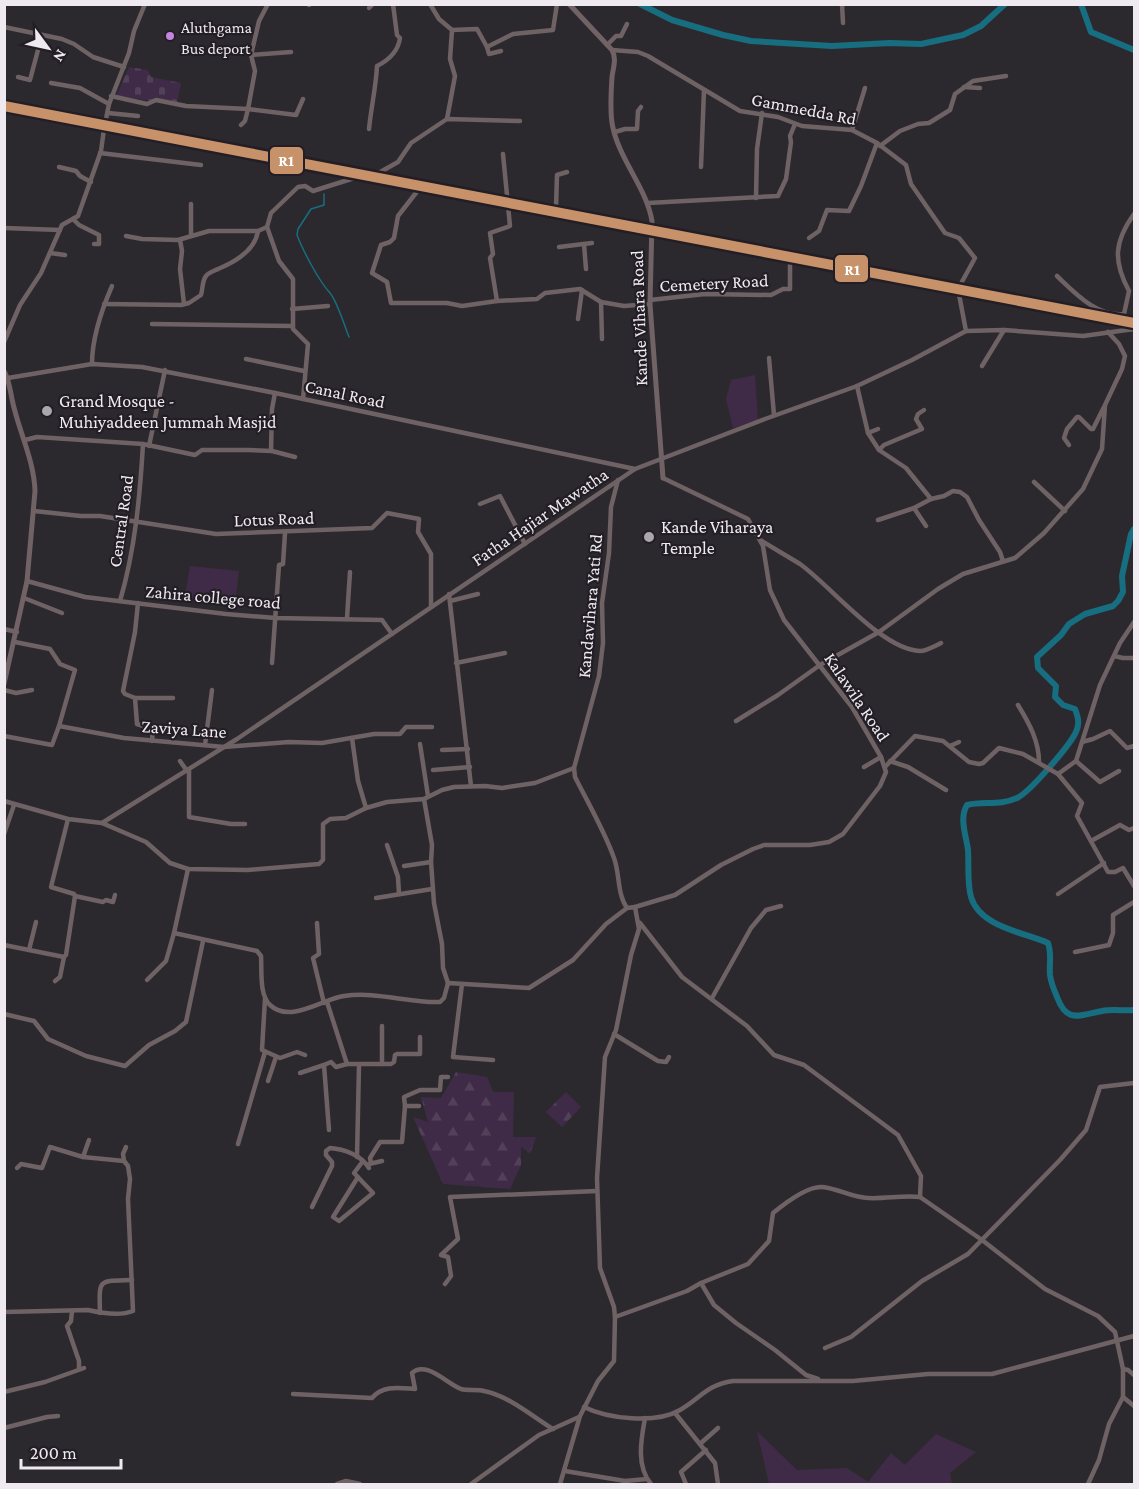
<svg xmlns="http://www.w3.org/2000/svg" width="1139" height="1489" viewBox="0 0 1139 1489" font-family="'Crimson Pro',serif">
<style>
.green{fill:#3f2b47}
.forest{fill:url(#forest-firs)}
.cemetery{fill:url(#cemetery-stones)}
.lines{fill:none;stroke-linecap:round;stroke-linejoin:round}
.stream{stroke:#176e80;stroke-width:1.5}
.river{stroke:#176e80;stroke-width:6}
.minor{stroke:#6f6264;stroke-width:4.5}
.major{stroke:#706265;stroke-width:5}
.rail-1-casing{stroke:#231e25;stroke-width:15}
.rail-1{stroke:#c7916a;stroke-width:10}
.bus-dot{fill:#c483df;stroke:#231e25;stroke-width:2}
.poi-dot{fill:#aaa6ab;stroke:#231e25;stroke-width:2}
.labels{text-anchor:middle;dominant-baseline:central;stroke-width:4.5;stroke-linejoin:round;paint-order:stroke}
.bus-label{font-size:16px;fill:#eeeaef;stroke:#231e25;text-anchor:start}
.street-label{font-size:18px;fill:#eeeaef;stroke:#231e25}
.poi-label{font-size:18px;fill:#eeeaef;stroke:#231e25;text-anchor:start}
.line-badge{stroke:#231e25;stroke-width:2}
.badge-label{font-size:16px;text-anchor:middle;font-weight:bold;fill:#fff}
</style>
<defs>
<pattern id="forest-firs" width="22" height="20" patternUnits="userSpaceOnUse" patternTransform="scale(1.5)"><rect width="22" height="20" fill="#3f2b47"/><path d="M5 1l3.5 6h-7zM16 11l3.5 6h-7z" fill="#524059"/></pattern>
<pattern id="cemetery-stones" width="16" height="16" patternUnits="userSpaceOnUse" patternTransform="scale(1.5)"><rect width="16" height="16" fill="#3f2b47"/><path d="M2 7V4a2 2 0 0 1 4 0v3zM10 15v-3a2 2 0 0 1 4 0v3z" fill="#524059"/></pattern>
</defs>
<rect width="100%" height="100%" fill="#2c292e"/>
<g class="green">
<path d="M755 375 758 420 733 428 726 399 731 380Z"/>
<path d="M190 566 239 571 235 605 184 601Z"/>
<path d="M757 1431 797 1470 847 1468 868 1482 891 1453 905 1465 936 1434 976 1452 950 1473 952 1484H769Z"/>
</g>
<g class="forest">
<path d="M456 1072 487 1077 493 1092H514L513 1137H536L530 1154 521 1146V1165L510 1189 443 1184 413 1117 428 1122 421 1097 441 1098Z"/>
<path d="M566 1092 581 1107 562 1127 546 1112Z"/>
</g>
<path class="cemetery" d="M129 67 148 70 151 77 181 83 177 103 116 97Z"/>
<g class="lines">
<path class="stream" d="M324 194V205L311 209 298 229 297 235C303 251 319 281 330 293 337 301 345 327 349 337"/>
<g class="river">
<path d="M640 4 672 20 723 35 751 41 832 46 890 43 921 44 963 35 981 26 1005 4"/>
<path d="M1081 4 1091 32 1134 50"/>
<path d="M1134 529 1131 534 1122 576 1123 592 1118 601 1113 606 1085 614 1069 624 1061 635 1037 657 1038 668 1056 686 1055 697 1063 705 1075 709C1078 717 1080 723 1076 732 1070 745 1030 792 1017 798 1000 806 984 801 967 805 959 818 966 835 968 850 969 865 967 883 971 897 980 927 1023 932 1048 943 1052 954 1049 963 1050 975 1051 983 1054 990 1057 997 1067 1024 1079 1015 1102 1011 1112 1009 1124 1011 1134 1010"/>
</g>
<g class="minor">
<path d="M430 4 439 19 452 30 450 59 455 76 447 119"/>
<path d="M842 4 843 23"/>
<path d="M309 5V4"/>
<path d="M369 8 373 4"/>
<path d="M4 27 62 39 74 44 93 57 124 67"/>
<path d="M452 30 477 29 487 47 513 34 553 30 557 4"/>
<path d="M607 45 616 36H621L627 24"/>
<path d="M487 47 489 54 501 51"/>
<path d="M612 50 638 52 648 56 740 111 778 117 802 126 852 130 877 143 906 165 911 184 945 233 959 238 975 258 958 289 966 331"/>
<path d="M251 55 291 52"/>
<path d="M18 77 30 80 42 35"/>
<path d="M51 83 80 88 109 104"/>
<path d="M964 87 980 88"/>
<path d="M111 96 147 104 156 100 186 106 248 109 255 71 251 55 259 21 268 4"/>
<path d="M108 113 138 116"/>
<path d="M105 124 109 104 129 53 134 31 145 4"/>
<path d="M241 125 245 121 248 109 296 115 303 99"/>
<path d="M369 129C371 108 376 87 377 66 389 60 398 52 400 38L397 35 393 4"/>
<path d="M852 130 865 88"/>
<path d="M615 132 625 129H637L638 111 641 107"/>
<path d="M880 146 900 131 918 124 929 123 950 110 955 94 973 81 1006 76"/>
<path d="M100 153 201 165"/>
<path d="M59 167 76 171 80 176 91 182"/>
<path d="M701 167 704 90"/>
<path d="M428 190 419 189 398 216 394 238 390 242 381 245 372 273 387 282 391 303H447L462 306 497 301 537 299 545 293 580 289 601 302"/>
<path d="M756 198 757 149 762 113"/>
<path d="M506 201 556 208 557 175 567 172"/>
<path d="M648 203 778 196 786 179 791 142 790 136 795 124"/>
<path d="M191 204V236"/>
<path d="M73 219 79 225 99 235V244H94"/>
<path d="M4 228 60 230"/>
<path d="M126 236 142 239 178 240 209 231H258L267 227"/>
<path d="M809 238 819 231 827 210 849 211 861 186 877 143"/>
<path d="M180 240 182 251 180 269 184 304"/>
<path d="M584 244 586 269"/>
<path d="M559 247 592 243"/>
<path d="M50 253 65 255"/>
<path d="M1057 276C1075 293 1097 317 1124 314L1129 291C1113 261 1114 242 1134 214"/>
<path d="M650 300 705 294 771 295 783 289H790V265"/>
<path d="M497 301 490 258 493 254 490 233 510 226 503 154"/>
<path d="M104 304 181 305 189 303 201 295C203 288 202 281 206 276 209 272 214 271 218 269 235 262 255 251 258 231"/>
<path d="M292 309 328 306"/>
<path d="M578 319 582 290"/>
<path d="M152 324 293 326"/>
<path d="M602 339 601 302 624 306 650 304"/>
<path d="M4 342 20 305 41 273 62 225 78 216 101 151 104 129"/>
<path d="M769 358 774 415"/>
<path d="M246 359 304 371"/>
<path d="M92 364C92 338 102 309 112 286"/>
<path d="M982 366 1004 330"/>
<path d="M8 378 92 364 142 367 275 393 635 469"/>
<path d="M857 386 868 433 879 450 906 468 931 499 944 496 953 491 960 492 967 497 979 520 1000 552 1003 561"/>
<path d="M303 399 308 344 293 329V279L279 261 267 227 271 213 298 187 305 186 313 191 364 175H375L398 162 411 143 447 119 520 121"/>
<path d="M868 433 878 429"/>
<path d="M25 440 37 437 143 444 195 455 202 450H248L272 451 295 457"/>
<path d="M1069 445 1064 438 1067 429 1077 417H1079L1091 429H1093L1104 407"/>
<path d="M149 446 165 370"/>
<path d="M879 450 884 445 922 429 916 419 918 414 924 410"/>
<path d="M271 451 272 409 275 393"/>
<path d="M1034 482 1065 511"/>
<path d="M480 504 500 496 525 544"/>
<path d="M914 508 926 526"/>
<path d="M34 511 81 516H100L216 534 372 528 387 513 419 519 418 532 431 554V607"/>
<path d="M878 520 914 508 931 499"/>
<path d="M760 540C773 548 787 556 800 564 831 586 882 650 920 651 926 651 935 646 941 643"/>
<path d="M27 581 85 597 226 614 276 618 382 620 392 634"/>
<path d="M449 594 471 786"/>
<path d="M24 598 62 613"/>
<path d="M120 601C135 550 140 496 143 444"/>
<path d="M450 601 478 594"/>
<path d="M138 603 135 632 123 691 125 694 135 698 137 724 153 729 152 741"/>
<path d="M347 618 350 572"/>
<path d="M4 629 17 632"/>
<path d="M15 642 50 649 60 664 75 670 59 726 124 738 224 747 289 742 322 743 374 734H400L406 727H432"/>
<path d="M1114 656 1123 658H1134"/>
<path d="M272 663 279 565 283 564 285 533"/>
<path d="M456 663 505 653"/>
<path d="M4 690 16 693 32 690"/>
<path d="M135 698H173"/>
<path d="M1018 705C1029 723 1039 741 1039 762"/>
<path d="M736 721 778 695 820 665 879 632 938 589 963 574 1015 558 1044 533 1083 489 1102 449 1105 405 1122 369 1125 356 1119 344 1108 332"/>
<path d="M4 736 52 745 59 726"/>
<path d="M352 738 358 781 366 808"/>
<path d="M1082 742 1093 739 1110 731 1127 748 1134 746"/>
<path d="M420 744 428 796"/>
<path d="M205 745 212 690"/>
<path d="M950 746 959 742"/>
<path d="M442 750 468 749"/>
<path d="M180 761 187 771"/>
<path d="M890 761 908 767 946 790"/>
<path d="M1076 761 1100 782 1119 771"/>
<path d="M864 767 881 757"/>
<path d="M885 767 915 736 943 741 969 762 979 764 983 763 999 748 1023 754 1058 774 1076 761 1100 685 1120 643 1134 622"/>
<path d="M189 770V817L231 824H245"/>
<path d="M433 770 470 767"/>
<path d="M1058 774 1082 803 1077 816 1108 872H1115L1123 868 1134 886"/>
<path d="M424 799 432 845 431 862 434 903 442 944 443 968 448 983"/>
<path d="M4 801 68 819 102 823 237 739 635 469 765 419 857 386 912 360 966 331 1004 330 1083 336 1134 329"/>
<path d="M102 823 146 842 170 863 188 869 248 870 319 864 323 860V824L330 819 346 818 366 808 387 802 424 799 442 790 454 787 485 786 502 788 535 783 574 768"/>
<path d="M4 834 14 805"/>
<path d="M1091 841 1120 825 1129 830 1134 828"/>
<path d="M387 845 398 877 399 894"/>
<path d="M404 866 431 862"/>
<path d="M188 869 174 933 257 951 261 956C262 970 259 995 270 1005 290 1024 322 999 344 996 376 991 408 1003 440 1002L444 998 448 983 529 988 573 960 606 924 627 908"/>
<path d="M1058 894 1104 863"/>
<path d="M75 896 103 902 106 900 113 902 115 895"/>
<path d="M376 898 432 889"/>
<path d="M635 907 675 895 721 865 753 849 764 845H810L829 842 843 834 880 786 886 772 881 757 852 707 784 620 770 590 763 546 748 519 663 478"/>
<path d="M317 923 319 954 313 958 324 1003"/>
<path d="M640 923 682 977 747 1026 774 1055 804 1065 898 1135 921 1176 920 1197 982 1240 1045 1289 1098 1316 1115 1332 1123 1369V1397L1109 1424 1099 1460 1088 1484"/>
<path d="M4 945 64 957 66 955 75 896 74 894 51 887 68 819"/>
<path d="M29 950 36 922"/>
<path d="M1075 952 1109 945 1113 933V915L1134 902"/>
<path d="M147 980 166 961 174 933"/>
<path d="M55 981 60 977 64 957"/>
<path d="M462 984 453 1057 493 1060"/>
<path d="M712 998 751 928 766 910 781 906"/>
<path d="M265 999 262 1050 280 1058 297 1052 305 1055"/>
<path d="M327 1002 347 1064H391L394 1062 395 1055 397 1054H420V1037"/>
<path d="M4 1014 34 1021 48 1039 86 1056 125 1066 149 1045 175 1031 186 1022 203 941"/>
<path d="M382 1026V1064"/>
<path d="M614 1034 658 1061 666 1062 669 1057"/>
<path d="M300 1073 324 1065"/>
<path d="M268 1081 276 1057"/>
<path d="M405 1106 404 1097 420 1090H440L441 1077H448"/>
<path d="M329 1130 324 1065 331 1062 336 1067 347 1064"/>
<path d="M238 1144 265 1052"/>
<path d="M83 1157 89 1140"/>
<path d="M357 1157 359 1065"/>
<path d="M371 1163 370 1158 380 1142H402L405 1106H419"/>
<path d="M369 1164 382 1161"/>
<path d="M17 1168 21 1164 42 1168 50 1147 83 1157 124 1161 123 1154 126 1147"/>
<path d="M358 1177 333 1217 339 1221 373 1193 354 1173 363 1161"/>
<path d="M312 1207 332 1166V1162L326 1155V1151L330 1148C344 1149 361 1155 369 1168"/>
<path d="M701 1283 714 1305 736 1323 775 1350 806 1375 818 1379"/>
<path d="M445 1284 451 1276 448 1257 441 1255 458 1239 450 1197 597 1191"/>
<path d="M72 1311 71 1321 67 1326 79 1361V1369"/>
<path d="M4 1312 88 1310C101 1313 120 1316 133 1311L128 1199 130 1179 128 1166 124 1161"/>
<path d="M100 1313C99 1278 98 1281 132 1280"/>
<path d="M615 1317 687 1291 701 1283 748 1264 769 1241 773 1213C784 1204 807 1186 822 1187 837 1188 853 1198 868 1198 886 1199 902 1195 920 1197"/>
<path d="M825 1348 851 1337 922 1281 968 1254 1060 1160 1086 1130 1100 1087 1134 1083"/>
<path d="M1123 1369 1128 1370 1134 1375"/>
<path d="M4 1392 45 1382 84 1368"/>
<path d="M293 1394 372 1398C383 1385 399 1388 415 1389L412 1373C426 1360 447 1384 461 1389 468 1391 477 1389 484 1391 509 1396 532 1416 553 1429"/>
<path d="M1123 1397 1134 1406"/>
<path d="M584 1407C608 1419 656 1424 680 1410 701 1398 706 1385 733 1381H853L928 1374H992L1134 1336"/>
<path d="M675 1413 715 1463 718 1484"/>
<path d="M645 1418C641 1440 636 1466 651 1484"/>
<path d="M4 1428 47 1417 58 1416"/>
<path d="M701 1443 718 1428"/>
<path d="M565 1471 625 1481 647 1479"/>
<path d="M337 1484 346 1481 360 1484"/>
<path d="M471 1484 539 1435 579 1417"/>
<path d="M560 1484 580 1416 598 1381 614 1361 615 1317 614 1307 600 1268 597 1178 605 1057 616 1030 631 955 639 929 635 907 627 908C617 894 620 874 614 858 604 830 588 803 575 777L574 768 599 676 603 643 602 603 609 553 611 507 618 480"/>
<path d="M686 1484 681 1472 706 1450"/>
</g>
<g class="major">
<path d="M569 4 612 50C617 59 613 68 612 77 611 92 610 109 612 123 618 159 646 186 652 221L650 304 663 478"/>
<path d="M4 371C9 380 10 389 12 399 18 430 34 459 35 491L27 581 4 684"/>
</g>
<g class="rail-1-casing">
<path id="rail-1" d="M4 106 1134 323"/>
</g>
<use href="#rail-1" class="rail-1"/>
</g>
<circle class="bus-dot" cx="170" cy="36" r="5"/>
<g class="poi-dot">
<circle cx="47" cy="411" r="6"/>
<circle cx="649" cy="537" r="6"/>
</g>
<g class="labels">
<g class="bus-label">
<text x="181" y="27">Aluthgama<tspan x="181" dy="21">Bus deport</tspan></text>
</g>
<g class="street-label">
<text transform="translate(804 109) rotate(11)">Gammedda Rd</text>
<text transform="translate(714 283) rotate(-3)">Cemetery Road</text>
<text transform="translate(639 318) rotate(-92)">Kande Vihara Road</text>
<text transform="translate(345 394) rotate(12)">Canal Road</text>
<text transform="translate(540 517) rotate(-34)">Fatha Hajiar Mawatha</text>
<text transform="translate(274 519) rotate(-2)">Lotus Road</text>
<text transform="translate(121 521) rotate(-82)">Central Road</text>
<text transform="translate(213 597) rotate(5)">Zahira college road</text>
<text transform="translate(590 606) rotate(-85)">Kandavihara Yati Rd</text>
<text transform="translate(857 697) rotate(56)">Kalawila Road</text>
<text transform="translate(184 729) rotate(4)">Zaviya Lane</text>
</g>
<g class="poi-label">
<text x="59" y="401">Grand Mosque -<tspan x="59" dy="21">Muhiyaddeen Jummah Masjid</tspan></text>
<text x="661" y="527">Kande Viharaya<tspan x="661" dy="21">Temple</tspan></text>
</g>
</g>
<g class="line-badge">
<rect x="269" y="146" width="35" height="29" rx="6" fill="#c7916a"/>
<rect x="834" y="254" width="35" height="29" rx="6" fill="#c7916a"/>
</g>
<g class="badge-label">
<text x="286" y="166">R1</text>
<text x="852" y="275">R1</text>
</g>
<rect width="1139" height="1489" fill="none" stroke="#eeeaef" stroke-width="12"/>
<g transform="translate(48 48) rotate(123)" stroke="#231e25" stroke-width="4.5" paint-order="stroke">
<path d="M0-4.5L10 22L0 15L-10 22Z" fill="#eeeaef"/>
<text y="-9" font-size="16" font-weight="bold" text-anchor="middle" fill="#eeeaef">N</text>
</g>
<path d="M21 1459v9h100v-9" fill="none" stroke="#eeeaef" stroke-width="3"/>
<text x="30" y="1459" font-size="18" fill="#eeeaef" stroke="#231e25" stroke-width="4.5" paint-order="stroke">200 m</text>
</svg>
